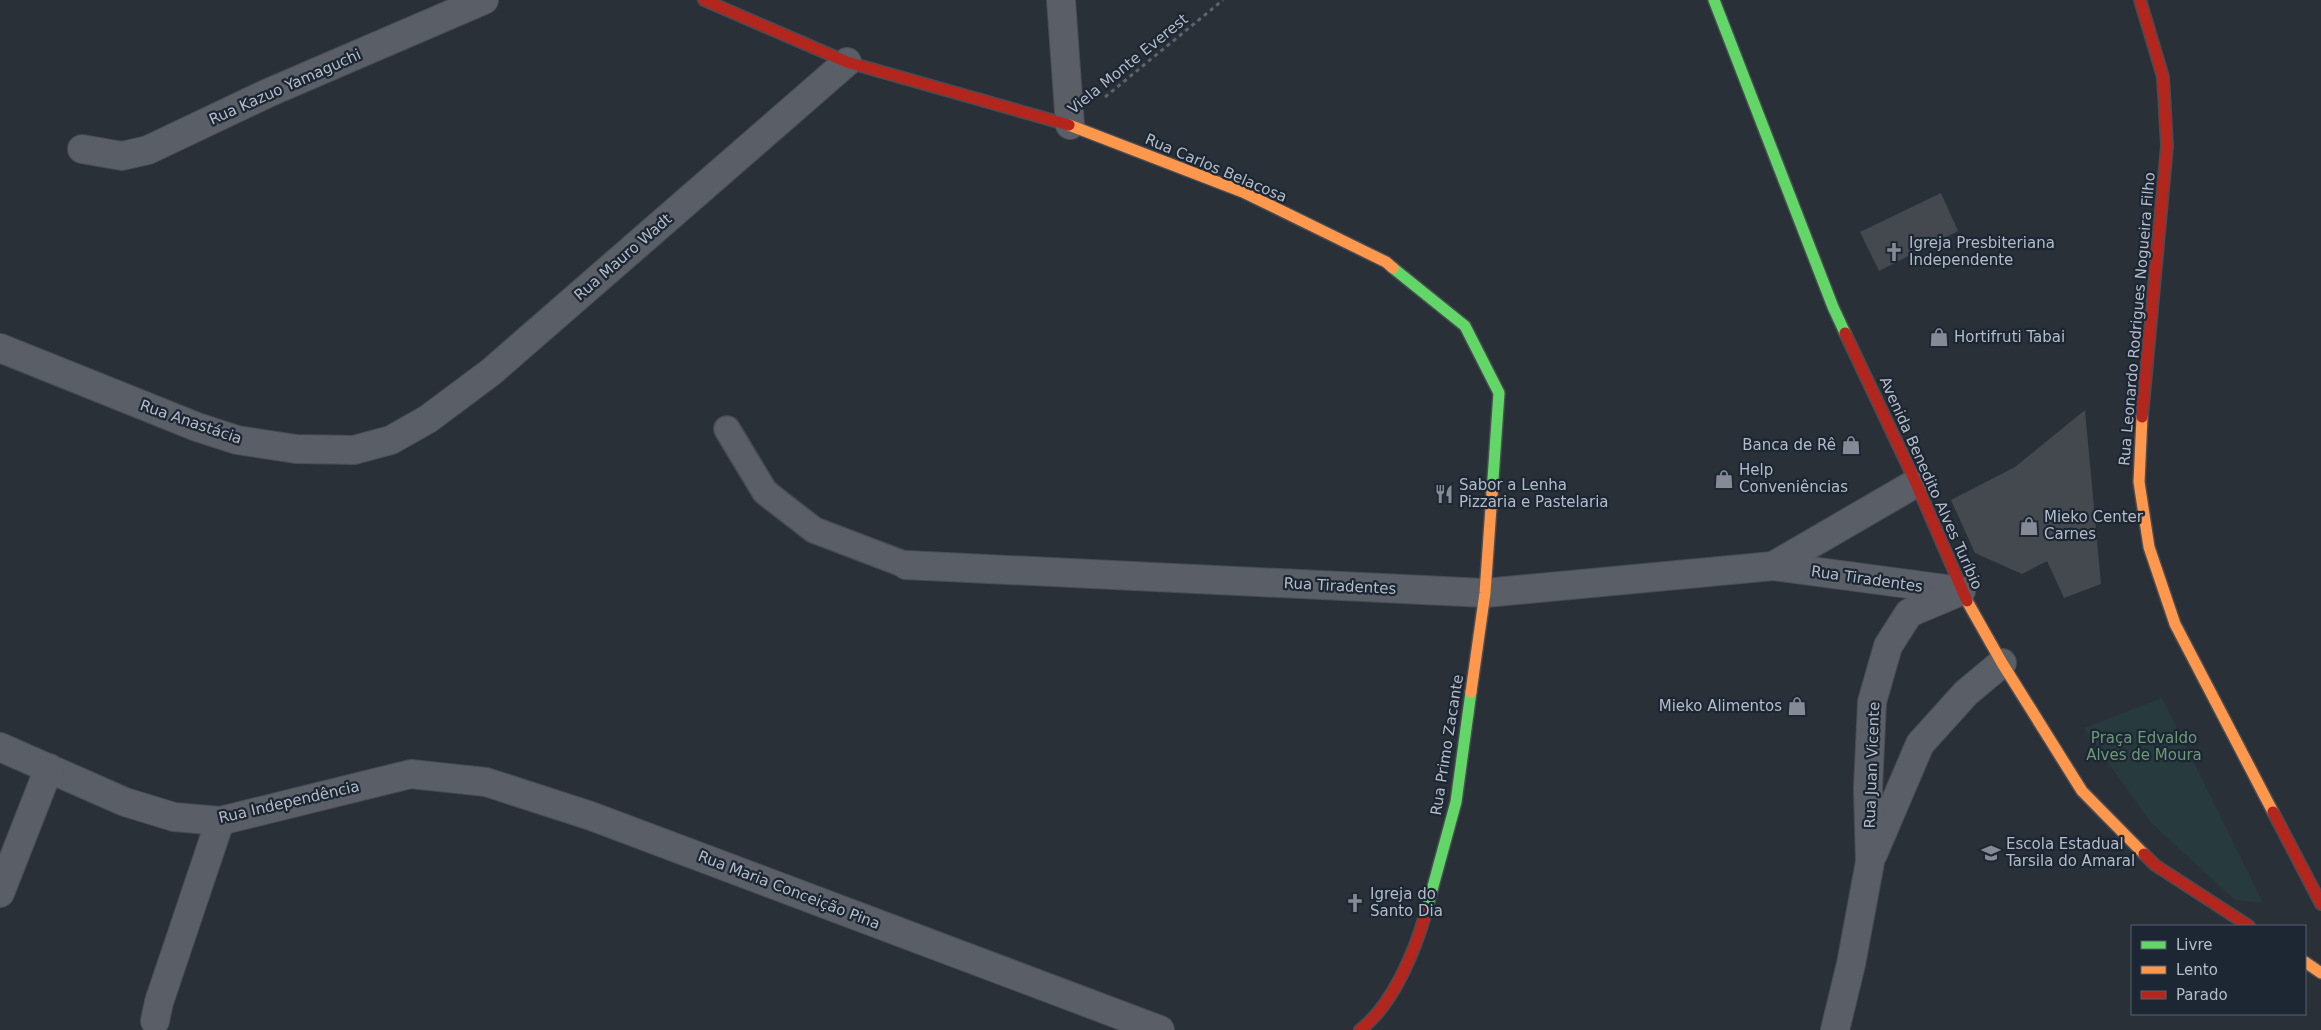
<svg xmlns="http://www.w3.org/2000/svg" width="2321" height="1030" viewBox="0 0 2321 1030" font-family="'DejaVu Sans',sans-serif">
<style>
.green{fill:#273a3e}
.building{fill:#444950}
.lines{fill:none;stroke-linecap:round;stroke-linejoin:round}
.lane-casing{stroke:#484c53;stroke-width:28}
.street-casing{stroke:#484c53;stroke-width:30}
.fast-casing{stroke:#484c53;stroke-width:14}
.slow-casing{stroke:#484c53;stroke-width:14}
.jam-casing{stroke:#484c53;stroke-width:14}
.path{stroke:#5d636a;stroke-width:3;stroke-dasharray:4 4;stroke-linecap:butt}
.lane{stroke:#5a5e66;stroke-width:25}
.street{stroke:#5a5e66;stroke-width:28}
.fast{stroke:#63d668;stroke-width:11}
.slow{stroke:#ff974d;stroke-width:11}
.jam{stroke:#b3261e;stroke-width:11}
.labels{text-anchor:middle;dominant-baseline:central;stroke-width:4.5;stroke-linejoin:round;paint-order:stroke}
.street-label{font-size:15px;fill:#b4bcc9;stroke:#1d2633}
.poi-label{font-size:15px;fill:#b4bcc9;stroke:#1d2633;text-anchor:start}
.park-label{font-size:15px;fill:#6b9a76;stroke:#1d2633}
</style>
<rect width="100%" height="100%" fill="#2a3038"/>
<path class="green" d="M2162 698 2263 903 2235 900 2150 822 2084 728Z"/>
<g class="building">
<path d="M1941 193 1958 231 1879 271 1860 232Z"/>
<path d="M2085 410 2101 584 2064 598 2047 561 2022 574 1975 553 1951 500 2015 467Z"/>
</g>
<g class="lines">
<g class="lane-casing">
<path id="lane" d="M727 429 765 492 814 530 906 565"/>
</g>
<g class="street-casing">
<g id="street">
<path d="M1061 0 1070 125"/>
<path d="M82 149 122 156 148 150 268 93 484 0"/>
<path d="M0 348 197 427 237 440 296 449 354 450 391 440 428 419 491 372 847 62"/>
<path d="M906 565 1485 593 1773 566 1961 591"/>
<path d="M1773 566 1916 483"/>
<path d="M0 747 125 802 174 817 220 821 411 774 486 782 591 816 1160 1030"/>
<path d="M1873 854 1920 744 1966 693 2002 663"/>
<path d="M0 893 49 768"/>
<path d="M155 1021 159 1002 220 821"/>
<path d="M1835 1030 1851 964 1870 862 1868 788 1872 702 1888 646 1909 613 1959 592"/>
</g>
</g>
<g class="fast-casing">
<g id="fast">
<path d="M1714 0 1833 307 1845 333"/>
<path d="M1393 268 1465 326 1499 393 1492 493"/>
<path d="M1426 912 1456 802 1471 692"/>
</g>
</g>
<g class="slow-casing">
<g id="slow">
<path d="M1069 125 1243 192 1386 262 1393 268"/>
<path d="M2142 417 2139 482 2149 547 2175 624 2273 812"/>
<path d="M1967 601 2002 663 2082 791 2144 854"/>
<path d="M1471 692 1485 593 1492 493"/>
<path d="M2305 962 2321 973"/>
</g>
</g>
<g class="jam-casing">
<g id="jam">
<path d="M704 0 847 62 1069 125"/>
<path d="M2140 0 2163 77 2167 146 2142 417"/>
<path d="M1845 333 1916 483 1967 601"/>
<path d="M2273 812 2321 904"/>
<path d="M2144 854 2155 865 2249 926"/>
<path d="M1360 1030C1393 1005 1415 951 1426 912"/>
</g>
</g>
<path class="path" d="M1105 97 1223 0"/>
<use href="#lane" class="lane"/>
<use href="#street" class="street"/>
<use href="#fast" class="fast"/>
<use href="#slow" class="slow"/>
<use href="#jam" class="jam"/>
</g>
<defs>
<g id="church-bare" transform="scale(1.5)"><path d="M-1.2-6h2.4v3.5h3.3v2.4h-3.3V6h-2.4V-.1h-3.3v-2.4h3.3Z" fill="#848b96" stroke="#1d2633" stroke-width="2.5" paint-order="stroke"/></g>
<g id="shop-bare" transform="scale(1.5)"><path d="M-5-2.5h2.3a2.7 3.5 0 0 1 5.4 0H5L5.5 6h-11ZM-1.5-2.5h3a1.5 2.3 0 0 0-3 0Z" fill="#848b96" stroke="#1d2633" stroke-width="2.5" paint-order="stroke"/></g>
<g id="restaurant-bare" transform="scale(1.5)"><path d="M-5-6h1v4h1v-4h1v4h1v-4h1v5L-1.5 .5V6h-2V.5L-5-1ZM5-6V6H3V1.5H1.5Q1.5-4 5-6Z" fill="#848b96" stroke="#1d2633" stroke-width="2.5" paint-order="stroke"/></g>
<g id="school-bare" transform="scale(1.5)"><path d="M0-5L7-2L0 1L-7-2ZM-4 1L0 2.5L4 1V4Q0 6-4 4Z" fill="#848b96" stroke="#1d2633" stroke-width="2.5" paint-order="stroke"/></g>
</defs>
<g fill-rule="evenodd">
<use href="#church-bare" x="1894" y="252"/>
<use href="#shop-bare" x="1939" y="337"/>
<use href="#shop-bare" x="1851" y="445"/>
<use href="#shop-bare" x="1724" y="479"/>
<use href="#restaurant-bare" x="1444" y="494"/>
<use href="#shop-bare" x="2029" y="526"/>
<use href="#shop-bare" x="1797" y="706"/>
<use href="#school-bare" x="1991" y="853"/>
<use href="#church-bare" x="1355" y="903"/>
</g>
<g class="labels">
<g class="street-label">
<text transform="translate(1128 64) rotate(-39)">Viela Monte Everest</text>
<text transform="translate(285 87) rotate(-24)">Rua Kazuo Yamaguchi</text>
<text transform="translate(1216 168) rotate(23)">Rua Carlos Belacosa</text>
<text transform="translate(623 257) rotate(-41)">Rua Mauro Wadt</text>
<text transform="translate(2137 319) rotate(-85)">Rua Leonardo Rodrigues Nogueira Filho</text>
<text transform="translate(191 422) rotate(19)">Rua Anastácia</text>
<text transform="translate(1931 483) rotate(66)">Avenida Benedito Alves Turíbio</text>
<text transform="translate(1867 579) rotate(8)">Rua Tiradentes</text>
<text transform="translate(1340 586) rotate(3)">Rua Tiradentes</text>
<text transform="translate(1447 745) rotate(-81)">Rua Primo Zacante</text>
<text transform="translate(1872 765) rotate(-88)">Rua Juan Vicente</text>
<text transform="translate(289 802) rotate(-13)">Rua Independência</text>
<text transform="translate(789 890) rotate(21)">Rua Maria Conceição Pina</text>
</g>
<g class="poi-label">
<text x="1909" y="243">Igreja Presbiteriana<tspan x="1909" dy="17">Independente</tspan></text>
<text x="1954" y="337">Hortifruti Tabai</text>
<text x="1836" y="445" text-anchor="end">Banca de Rê</text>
<text x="1739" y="470">Help<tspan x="1739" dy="17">Conveniências</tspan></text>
<text x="1459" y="485">Sabor a Lenha<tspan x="1459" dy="17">Pizzaria e Pastelaria</tspan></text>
<text x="2044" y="517">Mieko Center<tspan x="2044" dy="17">Carnes</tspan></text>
<text x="1782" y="706" text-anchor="end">Mieko Alimentos</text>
<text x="2006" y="844">Escola Estadual<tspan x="2006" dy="17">Tarsila do Amaral</tspan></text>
<text x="1370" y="894">Igreja do<tspan x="1370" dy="17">Santo Dia</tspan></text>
</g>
<g class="park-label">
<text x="2144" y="738">Praça Edvaldo<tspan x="2144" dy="17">Alves de Moura</tspan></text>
</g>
</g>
<rect x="2131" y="925" width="175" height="90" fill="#1d2633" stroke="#59626f"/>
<rect x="2141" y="941" width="25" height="8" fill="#63d668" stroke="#59626f"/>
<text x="2176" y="950" font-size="15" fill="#b4bcc9">Livre</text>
<rect x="2141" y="966" width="25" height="8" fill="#ff974d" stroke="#59626f"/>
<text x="2176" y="975" font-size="15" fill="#b4bcc9">Lento</text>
<rect x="2141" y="991" width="25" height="8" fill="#b3261e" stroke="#59626f"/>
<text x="2176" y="1000" font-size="15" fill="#b4bcc9">Parado</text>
</svg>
